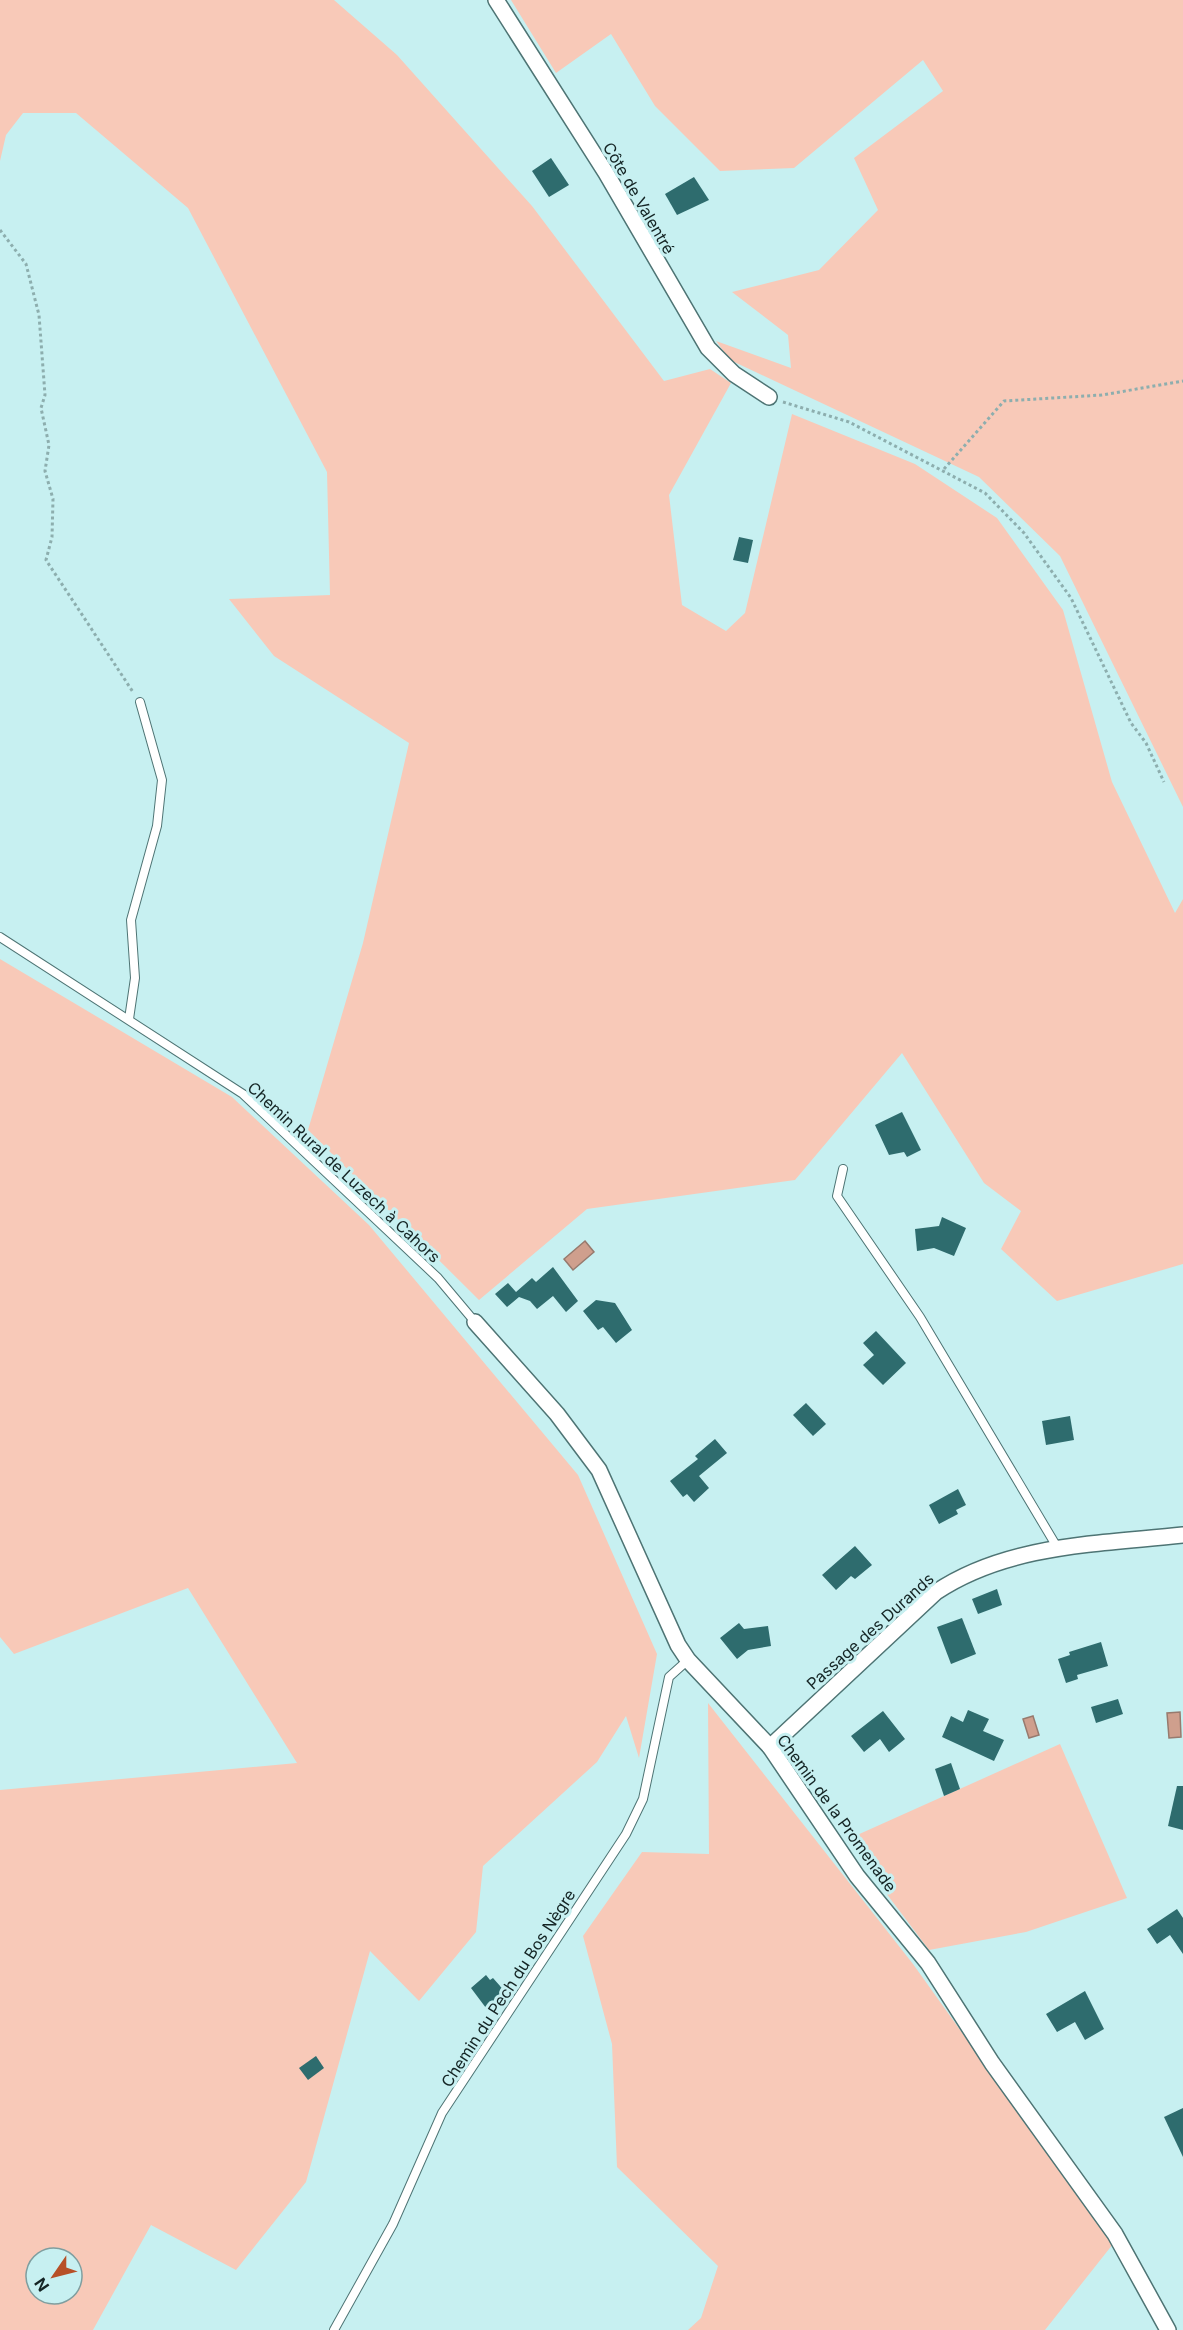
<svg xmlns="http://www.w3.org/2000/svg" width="1183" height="2330" viewBox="0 0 1183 2330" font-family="Inter,sans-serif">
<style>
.green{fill:#f8c9b8;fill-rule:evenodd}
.water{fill:#cf9f8d;stroke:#977a6e;stroke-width:1.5}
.building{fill:#2e6c6e}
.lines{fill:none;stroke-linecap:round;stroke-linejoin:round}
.service-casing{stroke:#4e7474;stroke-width:10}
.minor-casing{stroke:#4e7474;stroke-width:18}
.path{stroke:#8daeae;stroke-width:3;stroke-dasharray:3 3;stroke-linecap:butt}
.service{stroke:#fff;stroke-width:8}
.minor{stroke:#fff;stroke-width:15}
.labels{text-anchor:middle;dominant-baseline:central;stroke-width:6;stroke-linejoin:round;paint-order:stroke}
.street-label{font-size:16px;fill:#142424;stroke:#c7f0f1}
</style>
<rect width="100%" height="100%" fill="#c7f0f1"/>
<g class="green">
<path d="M0 0H334L397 55 532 206 664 381 710 369 731 383 669 495 682 605 726 631 745 613 792 414 915 464 997 518 1063 610 1112 782 1175 913 1183 899V1264L1057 1301 1001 1249 1021 1211 984 1183 902 1053 795 1180 587 1209 479 1300 308 1130 363 943 409 743 274 656 229 599 330 595 327 472 188 208 76 113H23L6 135 0 161Z"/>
<path d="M511 0H1183V807L1060 556 979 477 730 360 716 341 791 368 788 335 732 292 819 270 878 210 854 158 943 91 923 60 794 168 720 171 655 106 611 34 556 73Z"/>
<path d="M0 959 232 1097 369 1225 578 1475 657 1654 639 1758 626 1716 597 1762 483 1866 476 1932 419 2001 370 1951 306 2182 236 2270 151 2225 93 2330H0V1790L297 1763 188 1588 14 1654 0 1637ZM36 2258H72V2294H36Z"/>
<path d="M708 1703 913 1964 1113 2244 1045 2330H688L701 2318 718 2266 617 2167 612 2044 583 1936 642 1852 709 1854Z"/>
<path d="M1060 1744 1127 1898 1026 1932 929 1950 846 1840Z"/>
</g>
<g class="water">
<path d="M585 1241 594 1252 573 1270 564 1259Z"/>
<path d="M1180 1712 1181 1737 1169 1738 1167 1713Z"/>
<path d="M1033 1716 1039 1735 1029 1738 1023 1719Z"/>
</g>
<g class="building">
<path d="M551 158 569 185 549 197 532 171Z"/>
<path d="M694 177 709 200 677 215 665 194Z"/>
<path d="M739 537 753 540 748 563 733 560Z"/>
<path d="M902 1112 921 1150 907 1157 904 1152 889 1155 875 1125Z"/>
<path d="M942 1217 966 1228 954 1256 934 1248 917 1251 915 1229 939 1226Z"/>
<path d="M553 1267 578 1301 566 1312 553 1296 537 1309 530 1301 519 1297 507 1307 495 1294 508 1283 516 1292 532 1278 536 1282Z"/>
<path d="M596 1300 615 1303 632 1330 616 1343 603 1327 598 1330 583 1311Z"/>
<path d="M876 1331 906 1363 883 1385 863 1365 874 1355 863 1343Z"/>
<path d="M806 1403 826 1424 813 1436 793 1415Z"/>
<path d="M1070 1416 1074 1440 1046 1445 1042 1421Z"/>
<path d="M715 1439 727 1453 699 1476 709 1488 694 1502 687 1494 683 1497 670 1481 698 1459 695 1456Z"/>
<path d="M958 1489 966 1505 956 1510 958 1514 939 1524 929 1505Z"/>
<path d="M855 1546 872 1565 855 1579 851 1576 836 1590 822 1575Z"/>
<path d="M997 1589 1002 1605 978 1614 972 1599Z"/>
<path d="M962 1618 976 1654 951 1664 937 1627Z"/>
<path d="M739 1623 744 1629 768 1626 771 1646 748 1650 737 1659 720 1638Z"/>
<path d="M1101 1642 1108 1666 1077 1675 1078 1679 1066 1683 1058 1659 1070 1655 1069 1652Z"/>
<path d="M1118 1699 1123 1714 1096 1723 1091 1707Z"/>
<path d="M968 1710 989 1719 983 1731 1004 1740 994 1761 942 1737 951 1716 963 1722Z"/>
<path d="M883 1711 905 1739 889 1752 880 1739 864 1752 851 1736Z"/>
<path d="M951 1763 960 1789 944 1796 935 1769Z"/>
<path d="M1177 1786H1183V1830L1168 1826Z"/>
<path d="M1177 1909 1183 1918V1954L1170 1935 1157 1944 1147 1929Z"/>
<path d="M486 1975 490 1980 493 1978 508 1995 489 2012 471 1988Z"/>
<path d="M1085 1991 1104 2029 1085 2040 1075 2022 1057 2032 1046 2014Z"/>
<path d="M316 2056 324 2068 308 2080 299 2068Z"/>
<path d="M1183 2108V2157L1164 2117Z"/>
</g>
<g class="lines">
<g class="service-casing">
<g id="service">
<path d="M0 937 243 1094 438 1278 475 1322"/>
<path d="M129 1019 135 978 131 920 157 826 162 780 140 702"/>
<path d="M843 1169 837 1196 920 1317 1057 1547"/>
<path d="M334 2330 393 2224 442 2113 626 1834 643 1799 669 1677 688 1660"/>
</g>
</g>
<g class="minor-casing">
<g id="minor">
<path d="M496 0 606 173 708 348 734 374 769 397"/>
<path d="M475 1322 557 1414 599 1470 678 1645 688 1660 770 1747 857 1876 928 1963 992 2063 1115 2234 1168 2330"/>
<path d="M770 1747 936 1592C1008 1544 1099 1544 1183 1535"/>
</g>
</g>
<g class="path">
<path d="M0 230 26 264 39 315 45 395 41 408 49 445 45 471 53 499 52 537 46 560 133 692"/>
<path d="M783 402 849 422 985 493 1024 533 1071 598 1131 723 1146 743 1164 782"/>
<path d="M944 469 1004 401 1102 395 1183 381"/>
</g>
<use href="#service" class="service"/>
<use href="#minor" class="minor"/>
</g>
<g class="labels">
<g class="street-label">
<text transform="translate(639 198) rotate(60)">Côte de Valentré</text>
<text transform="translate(344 1172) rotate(43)">Chemin Rural de Luzech à Cahors</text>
<text transform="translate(870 1631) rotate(-42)">Passage des Durands</text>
<text transform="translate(837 1813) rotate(54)">Chemin de la Promenade</text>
<text transform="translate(508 1988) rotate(-57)">Chemin du Pech du Bos Nègre</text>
</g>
</g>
<g transform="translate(54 2276) rotate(235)"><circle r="28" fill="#c7f0f1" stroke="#7f9e9f" stroke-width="1.5"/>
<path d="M0-4.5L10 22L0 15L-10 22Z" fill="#b75027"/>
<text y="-9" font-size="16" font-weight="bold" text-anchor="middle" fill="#142424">N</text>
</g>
</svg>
